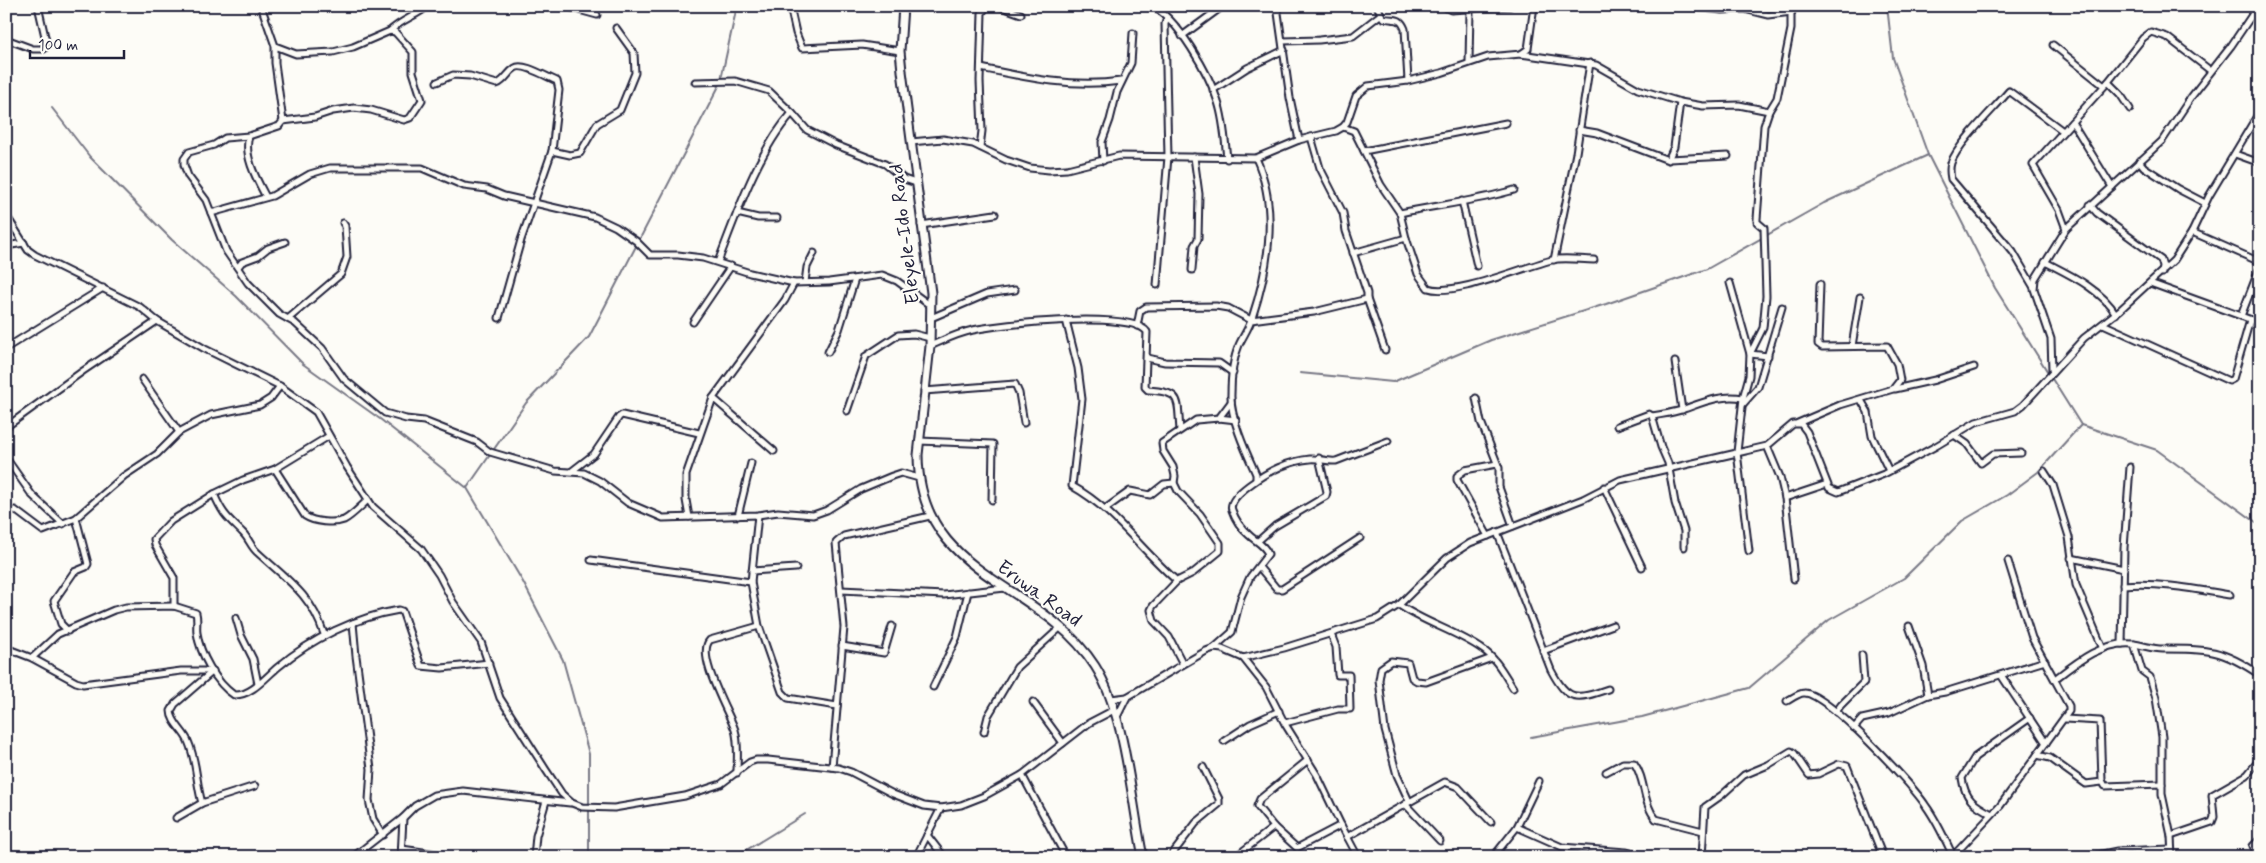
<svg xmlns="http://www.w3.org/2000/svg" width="2266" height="863" viewBox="0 0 2266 863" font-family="Mynerve,sans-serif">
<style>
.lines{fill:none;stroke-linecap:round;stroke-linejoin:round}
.stream{stroke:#787885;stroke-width:2}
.minor-casing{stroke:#22223b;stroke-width:9}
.secondary-casing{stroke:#22223b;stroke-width:11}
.minor{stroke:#fdfcf7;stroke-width:5}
.secondary{stroke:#fdfcf7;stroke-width:7}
.labels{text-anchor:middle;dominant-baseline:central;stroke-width:4.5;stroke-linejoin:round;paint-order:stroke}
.street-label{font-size:20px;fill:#22223b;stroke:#fdfcf7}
</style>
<rect width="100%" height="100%" fill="#fdfcf7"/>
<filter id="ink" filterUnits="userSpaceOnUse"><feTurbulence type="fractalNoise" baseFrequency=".02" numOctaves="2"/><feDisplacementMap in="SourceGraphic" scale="10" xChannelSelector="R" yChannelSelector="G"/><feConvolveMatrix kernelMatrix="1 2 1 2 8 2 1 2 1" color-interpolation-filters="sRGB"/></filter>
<g filter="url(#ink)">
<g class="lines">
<g class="stream">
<path d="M1887 6 1893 58 1928 155 1995 288 2081 425 2157 450 2260 525"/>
<path d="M52 108 90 157 172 240 236 296 303 364 380 419 467 488 523 582 563 660 589 754V857"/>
<path d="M1300 373 1393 382 1491 340 1606 304 1707 269 1824 203 1928 155"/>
<path d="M467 488 526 403 589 337 720 84 737 6"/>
<path d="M1531 737 1642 717 1749 688 1829 620 1904 578 1962 521 2007 495 2038 472 2081 425"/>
<path d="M735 857 805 814"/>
</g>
<g class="minor-casing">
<g id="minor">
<path d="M261 6 275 46 296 54 333 52 353 47 390 31 395 32 413 52V72L422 100 410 118 404 120 371 110 354 108 333 111 315 117 283 121 275 63V46"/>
<path d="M564 6 597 15"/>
<path d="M790 6 796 33 802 48 862 45 900 51"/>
<path d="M999 6 1021 14"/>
<path d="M1151 6C1177 16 1210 76 1218 102 1224 120 1225 140 1227 159"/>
<path d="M1277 6 1290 98 1299 140"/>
<path d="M1377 6 1383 18C1395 21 1400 16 1405 29L1408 81"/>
<path d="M1443 6 1451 10 1510 6"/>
<path d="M1684 6 1722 10 1744 9 1768 15 1792 12"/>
<path d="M390 31C401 20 416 16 428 6"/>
<path d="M1182 36 1223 6"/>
<path d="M6 39 33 49H44L46 41 38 6"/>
<path d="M1283 41 1319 40 1353 36 1380 15"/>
<path d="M2053 45 2103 85"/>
<path d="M1521 54 1528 49 1534 6"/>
<path d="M1469 62 1470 10"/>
<path d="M981 68C1028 78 1073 88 1121 81"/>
<path d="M437 82 453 75 470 76 497 84C506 80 507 73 515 68 523 62 548 78 557 81L559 90 552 151 570 155 580 153 597 124 620 110 635 73 634 53 616 28"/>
<path d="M695 82 735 81 769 91 792 113"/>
<path d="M2108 82 2143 38 2151 32 2167 37 2211 71"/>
<path d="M1213 90 1247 68 1284 50"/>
<path d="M283 121 279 126 249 136 225 138 214 145 189 152 184 159V165L188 176 206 200 226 251 248 283 279 314 295 323 322 348 344 379 385 413 406 419 424 421 477 442 490 452 555 471 584 473 600 481 628 503 663 518 758 515 778 512 813 515 827 510 861 489 892 476 901 473 919 478"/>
<path d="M2072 122 2112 187"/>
<path d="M1343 127 1354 131 1381 185 1400 213 1406 238 1418 274 1428 288C1454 297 1523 267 1552 260 1564 257 1581 260 1594 260"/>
<path d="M1579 130 1597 133 1668 160 1674 147 1680 102"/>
<path d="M249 136C243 156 257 180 266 197"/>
<path d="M1311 137 1320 168 1343 213 1346 231 1367 293V299L1385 350"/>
<path d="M911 142 943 139 973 144 1006 160 1030 168 1049 170 1067 169 1119 156 1256 158 1299 140 1336 131 1343 127 1347 122 1356 96 1368 86 1408 81 1441 73 1488 57 1521 54 1596 65 1638 89 1680 102 1703 106 1739 105 1769 111"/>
<path d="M980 147 982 131 980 81 982 13 987 6"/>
<path d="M1364 151 1506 123"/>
<path d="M2235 154 2260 163"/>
<path d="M1256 158C1279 209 1269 267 1252 318 1249 328 1243 336 1239 345 1233 359 1231 380 1231 394 1230 418 1246 452 1256 474V480"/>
<path d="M1669 159 1728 156"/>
<path d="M1103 161 1102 142 1110 120 1117 92 1131 63 1133 33"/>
<path d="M2139 161 2144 167 2178 189 2205 203"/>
<path d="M1462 201 1477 266"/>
<path d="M2090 205 2097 213 2161 260 2163 267 2162 273"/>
<path d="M211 213 272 196 310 174 330 168H422L464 186 487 189 504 196 595 217 616 227 636 241 650 255H678L703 258 750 273 794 283 829 282 882 275 897 281 931 306"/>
<path d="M737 213 758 218H777"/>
<path d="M1400 213C1438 205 1477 201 1514 190"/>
<path d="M6 215 28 250 35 255 140 307 157 321 205 349 280 386 316 412 347 467 373 507 421 549 439 575 453 602 481 642 500 698 546 770 562 794 572 803 582 807 614 808 685 796 721 784 750 762 756 760H768L839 768 851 772 893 794 924 806 941 808 961 805 984 796 1022 775 1089 723 1114 710"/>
<path d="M921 225 995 214"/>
<path d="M2066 229 2059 210 2033 165 2108 82 2120 94 2130 109"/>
<path d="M2192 232 2260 262"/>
<path d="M6 246 24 243"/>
<path d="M1353 253 1406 238"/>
<path d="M1554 260 1576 153 1590 63"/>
<path d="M718 262C737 213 758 151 792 113L807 130 836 145 885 164 904 179 916 183"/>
<path d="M2045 262C2070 275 2101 289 2116 314"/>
<path d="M238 267 242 262 258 256 268 248 285 242"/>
<path d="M1192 270 1194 246 1198 239 1199 194 1194 157"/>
<path d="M805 282 807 267 814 253"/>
<path d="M1730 283 1750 354 1749 376 1743 398 1737 452 1749 551"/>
<path d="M2150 283 2260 323"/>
<path d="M1157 285 1168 157 1165 24 1167 18"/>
<path d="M2033 286 2013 252 1951 179C1950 173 1949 169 1951 163 1958 143 1994 109 2009 91L2063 131"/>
<path d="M2241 316 2260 267"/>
<path d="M499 318 521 240 552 151"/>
<path d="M931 318 987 294 1015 290"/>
<path d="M288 319 341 274 347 257 345 226 343 223"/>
<path d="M1066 320 1078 368 1082 399 1072 486C1114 509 1141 550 1177 581"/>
<path d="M693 322 731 266"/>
<path d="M2103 324 2229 381 2233 379 2250 320"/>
<path d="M1137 326 1140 311 1146 307 1216 306 1228 308 1251 320 1314 312 1367 299"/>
<path d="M930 346C944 340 958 333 973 330 999 324 1133 310 1147 332L1145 387 1148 390C1183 392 1177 399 1180 430"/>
<path d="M1852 346 1860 297"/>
<path d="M6 348 103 288"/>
<path d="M828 352 839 330 855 279"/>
<path d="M1768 356 1750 354 1763 328 1766 296 1764 228 1757 222V219L1764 126 1769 111 1777 98 1791 29V6"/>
<path d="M1147 358 1165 362 1219 363 1233 373"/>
<path d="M1675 362 1682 410"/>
<path d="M2052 370 2051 339 2034 289 2035 279 2066 229 2162 141 2192 96 2231 46 2258 6"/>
<path d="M142 379 179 432"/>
<path d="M1895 389 1935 380 1974 367"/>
<path d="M924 391 1015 384 1019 393 1024 423"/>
<path d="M713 398 774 451"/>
<path d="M1476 398 1481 422 1499 468V487L1513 526"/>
<path d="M1861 400 1868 412 1872 436 1889 471"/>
<path d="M1743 404 1758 387 1782 307"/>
<path d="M847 411 866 356 898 335 914 334 930 338"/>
<path d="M1652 416C1663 414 1674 413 1684 409 1704 402 1722 394 1743 398"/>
<path d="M1219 418 1231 402"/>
<path d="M1798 423 1840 405 1893 389 1900 380 1897 364 1887 346 1822 347 1818 344 1820 284"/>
<path d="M1617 426 1649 414 1652 416 1661 447 1668 463 1675 503 1684 531V547"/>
<path d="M6 427 83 371 157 321"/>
<path d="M1954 435 1967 444 1981 463 1993 454 2021 453"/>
<path d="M919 441 993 444 992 500"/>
<path d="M1767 446 1780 477 1785 498 1794 579"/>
<path d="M6 458 32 495 63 524"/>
<path d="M275 469 305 516C314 522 334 524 344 520 352 516 361 506 368 500"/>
<path d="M572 471 594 454 619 417 622 415 699 433"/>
<path d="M2044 471 2053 485 2069 537 2076 585 2103 649"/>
<path d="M1604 487 1642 567"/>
<path d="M214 494C223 515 227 517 243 533 249 539 251 547 257 552 286 579 311 594 324 634"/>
<path d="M1785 498 1827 484"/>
<path d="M1105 509 1130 491 1150 495 1164 484 1174 483"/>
<path d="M15 510 43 531 76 518 124 476 157 454 179 432 211 415 260 405 271 398 280 386"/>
<path d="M758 515 751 582 759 626 782 692 788 698 837 706"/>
<path d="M738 516 751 463"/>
<path d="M689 517 686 500V475L713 398 785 300 794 283"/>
<path d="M1497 532 1551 670C1568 702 1576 700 1608 689"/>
<path d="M1488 536 1457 480V476L1465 470 1497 464"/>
<path d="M1258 541 1275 526 1326 496 1327 492 1319 458"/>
<path d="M2071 558 2124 569"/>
<path d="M591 560 751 582"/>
<path d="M1259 567 1277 589H1282L1360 538"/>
<path d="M752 571 796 568"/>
<path d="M2123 585C2160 582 2194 589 2230 595"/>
<path d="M841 590 944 595 1005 588"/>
<path d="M1399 605C1425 623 1456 631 1482 649 1496 658 1504 674 1513 688"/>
<path d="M174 606V578L155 545 154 539 171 521 214 494 243 480 275 469 329 436"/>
<path d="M236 618 241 635 253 659 258 684"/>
<path d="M353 623 356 656 371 769 369 800 373 819 383 835"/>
<path d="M1909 626 1923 666 1928 695"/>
<path d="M68 631 61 624 54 601 74 572 86 567 88 564 76 518"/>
<path d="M2122 644 2124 548 2130 467"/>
<path d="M2134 644 2142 671 2150 677 2156 698 2162 737V794L2171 836 2172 857"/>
<path d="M842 646 884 653 892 626"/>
<path d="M6 648 32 658 76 682 83 684 181 671H213"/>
<path d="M1214 648 1232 632 1241 597 1250 577 1268 554C1265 545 1255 541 1249 535 1242 529 1235 519 1232 510 1226 496 1268 472 1280 467 1289 463 1300 460 1310 459 1320 458 1326 462 1336 461L1388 441"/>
<path d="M1543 651 1613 625"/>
<path d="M32 658 58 634 114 610 126 607 174 606 196 613C198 620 196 626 197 633 200 654 216 683 234 695 251 696 266 677 278 667 311 639 356 617 399 610L402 611 421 666 442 668 489 663"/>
<path d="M1243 658 1266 687 1285 724 1317 775 1341 825 1358 857"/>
<path d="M1183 664 1169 637 1154 621 1151 610 1153 606 1177 581 1193 573 1220 551V543L1200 514 1178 491 1174 483 1175 476 1173 467 1163 451 1162 443 1196 420 1219 418 1236 420"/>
<path d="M2001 675 2046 743"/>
<path d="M2055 679C2077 662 2103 641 2133 644 2143 645 2152 649 2163 649 2208 649 2222 649 2260 675"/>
<path d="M933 687 957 637 968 592"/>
<path d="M1111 699 1127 697 1206 651 1214 648 1222 649 1243 658 1284 648 1377 619 1399 605 1447 558 1470 543 1583 499 1620 480 1767 446 1793 424H1801L1807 432 1829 488 1838 492 1884 474 1936 446 1976 422 2015 411 2023 405 2084 338 2120 310 2174 260 2192 232 2209 196 2260 111"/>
<path d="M1787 701C1792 698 1799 693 1804 693 1826 692 1913 785 1926 806 1937 821 1945 839 1953 856"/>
<path d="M1033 702 1063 743"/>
<path d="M1836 712 1841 705 1864 682 1862 655"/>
<path d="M1117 717 1127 697"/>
<path d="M2065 719 2100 721 2102 780 2105 786 2162 784"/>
<path d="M1285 723 1338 709H1350L1349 675H1338L1336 647 1331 634"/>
<path d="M1854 728 1862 719 1889 713 1928 695 1945 692 2045 661"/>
<path d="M984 732 988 716 1017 667 1061 627"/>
<path d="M1224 741 1250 724 1279 711"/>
<path d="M2037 755 2050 758 2086 784 2102 782"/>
<path d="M1308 760 1260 799 1257 806 1274 827 1297 848 1341 825"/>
<path d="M832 767 844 627 836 543 844 536 930 516"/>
<path d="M1606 772 1623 763H1634C1646 779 1642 803 1656 819L1703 831"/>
<path d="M737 773C737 759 739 743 735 730 729 712 695 655 710 640L759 626"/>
<path d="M1022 775 1066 857"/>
<path d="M1409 801 1397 775 1385 730 1379 680 1381 668 1391 661 1408 663 1412 678 1417 681 1426 682 1492 658"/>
<path d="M202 803C196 783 197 761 188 741 184 731 171 722 171 711L175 704 213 671"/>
<path d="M1405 804 1440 841"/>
<path d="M1992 814C1974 805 1965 799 1962 778L1975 757 2030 718"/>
<path d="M176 818 202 803 255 786"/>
<path d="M1517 827 1562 847 1626 852 1647 857"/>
<path d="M927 835 944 857"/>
<path d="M2171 836 2212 822 2214 817 2212 795 2247 775 2260 759"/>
<path d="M1347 837 1445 782 1458 787 1491 822"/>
<path d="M402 849 458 857"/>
<path d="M1958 851 1963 857"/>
<path d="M353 857 403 818"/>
<path d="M401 857 403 818 415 806 434 795 463 791 570 803"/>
<path d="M534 857 536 836 546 801"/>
<path d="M916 857 941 808"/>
<path d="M1170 857 1196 823 1219 804V799L1203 767"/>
<path d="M1235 857 1274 827"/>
<path d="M1493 857 1517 827 1539 781"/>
<path d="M1702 857 1705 807 1722 795 1744 775 1768 765 1791 751 1794 753 1809 775 1818 774 1839 764 1847 766 1883 857"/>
<path d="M1952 857 2000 806 2069 711V706L2032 638 2008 561"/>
<path d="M2088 857 2117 851 2171 849"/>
<path d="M2258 857 2253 846 2260 839"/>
</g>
</g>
<g class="secondary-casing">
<path id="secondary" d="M903 6 900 51 902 71 931 293 930 346 918 455C919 579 1039 579 1095 666 1126 715 1131 799 1143 857"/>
</g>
<use href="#minor" class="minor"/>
<use href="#secondary" class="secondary"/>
</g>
</g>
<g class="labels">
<g class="street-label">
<text transform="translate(905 234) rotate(-97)">Eleyele-Ido Road</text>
<text transform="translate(1039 594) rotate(36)">Eruwa Road</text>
</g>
</g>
<rect width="2266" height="863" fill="none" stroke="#fdfcf7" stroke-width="25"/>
<rect x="12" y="12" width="2241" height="838" fill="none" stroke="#22223b" stroke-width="2" filter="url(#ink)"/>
<path d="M30 50v8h94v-8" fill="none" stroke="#22223b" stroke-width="2.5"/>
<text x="38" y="50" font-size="15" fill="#22223b" stroke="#fdfcf7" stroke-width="4" paint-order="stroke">100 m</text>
</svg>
